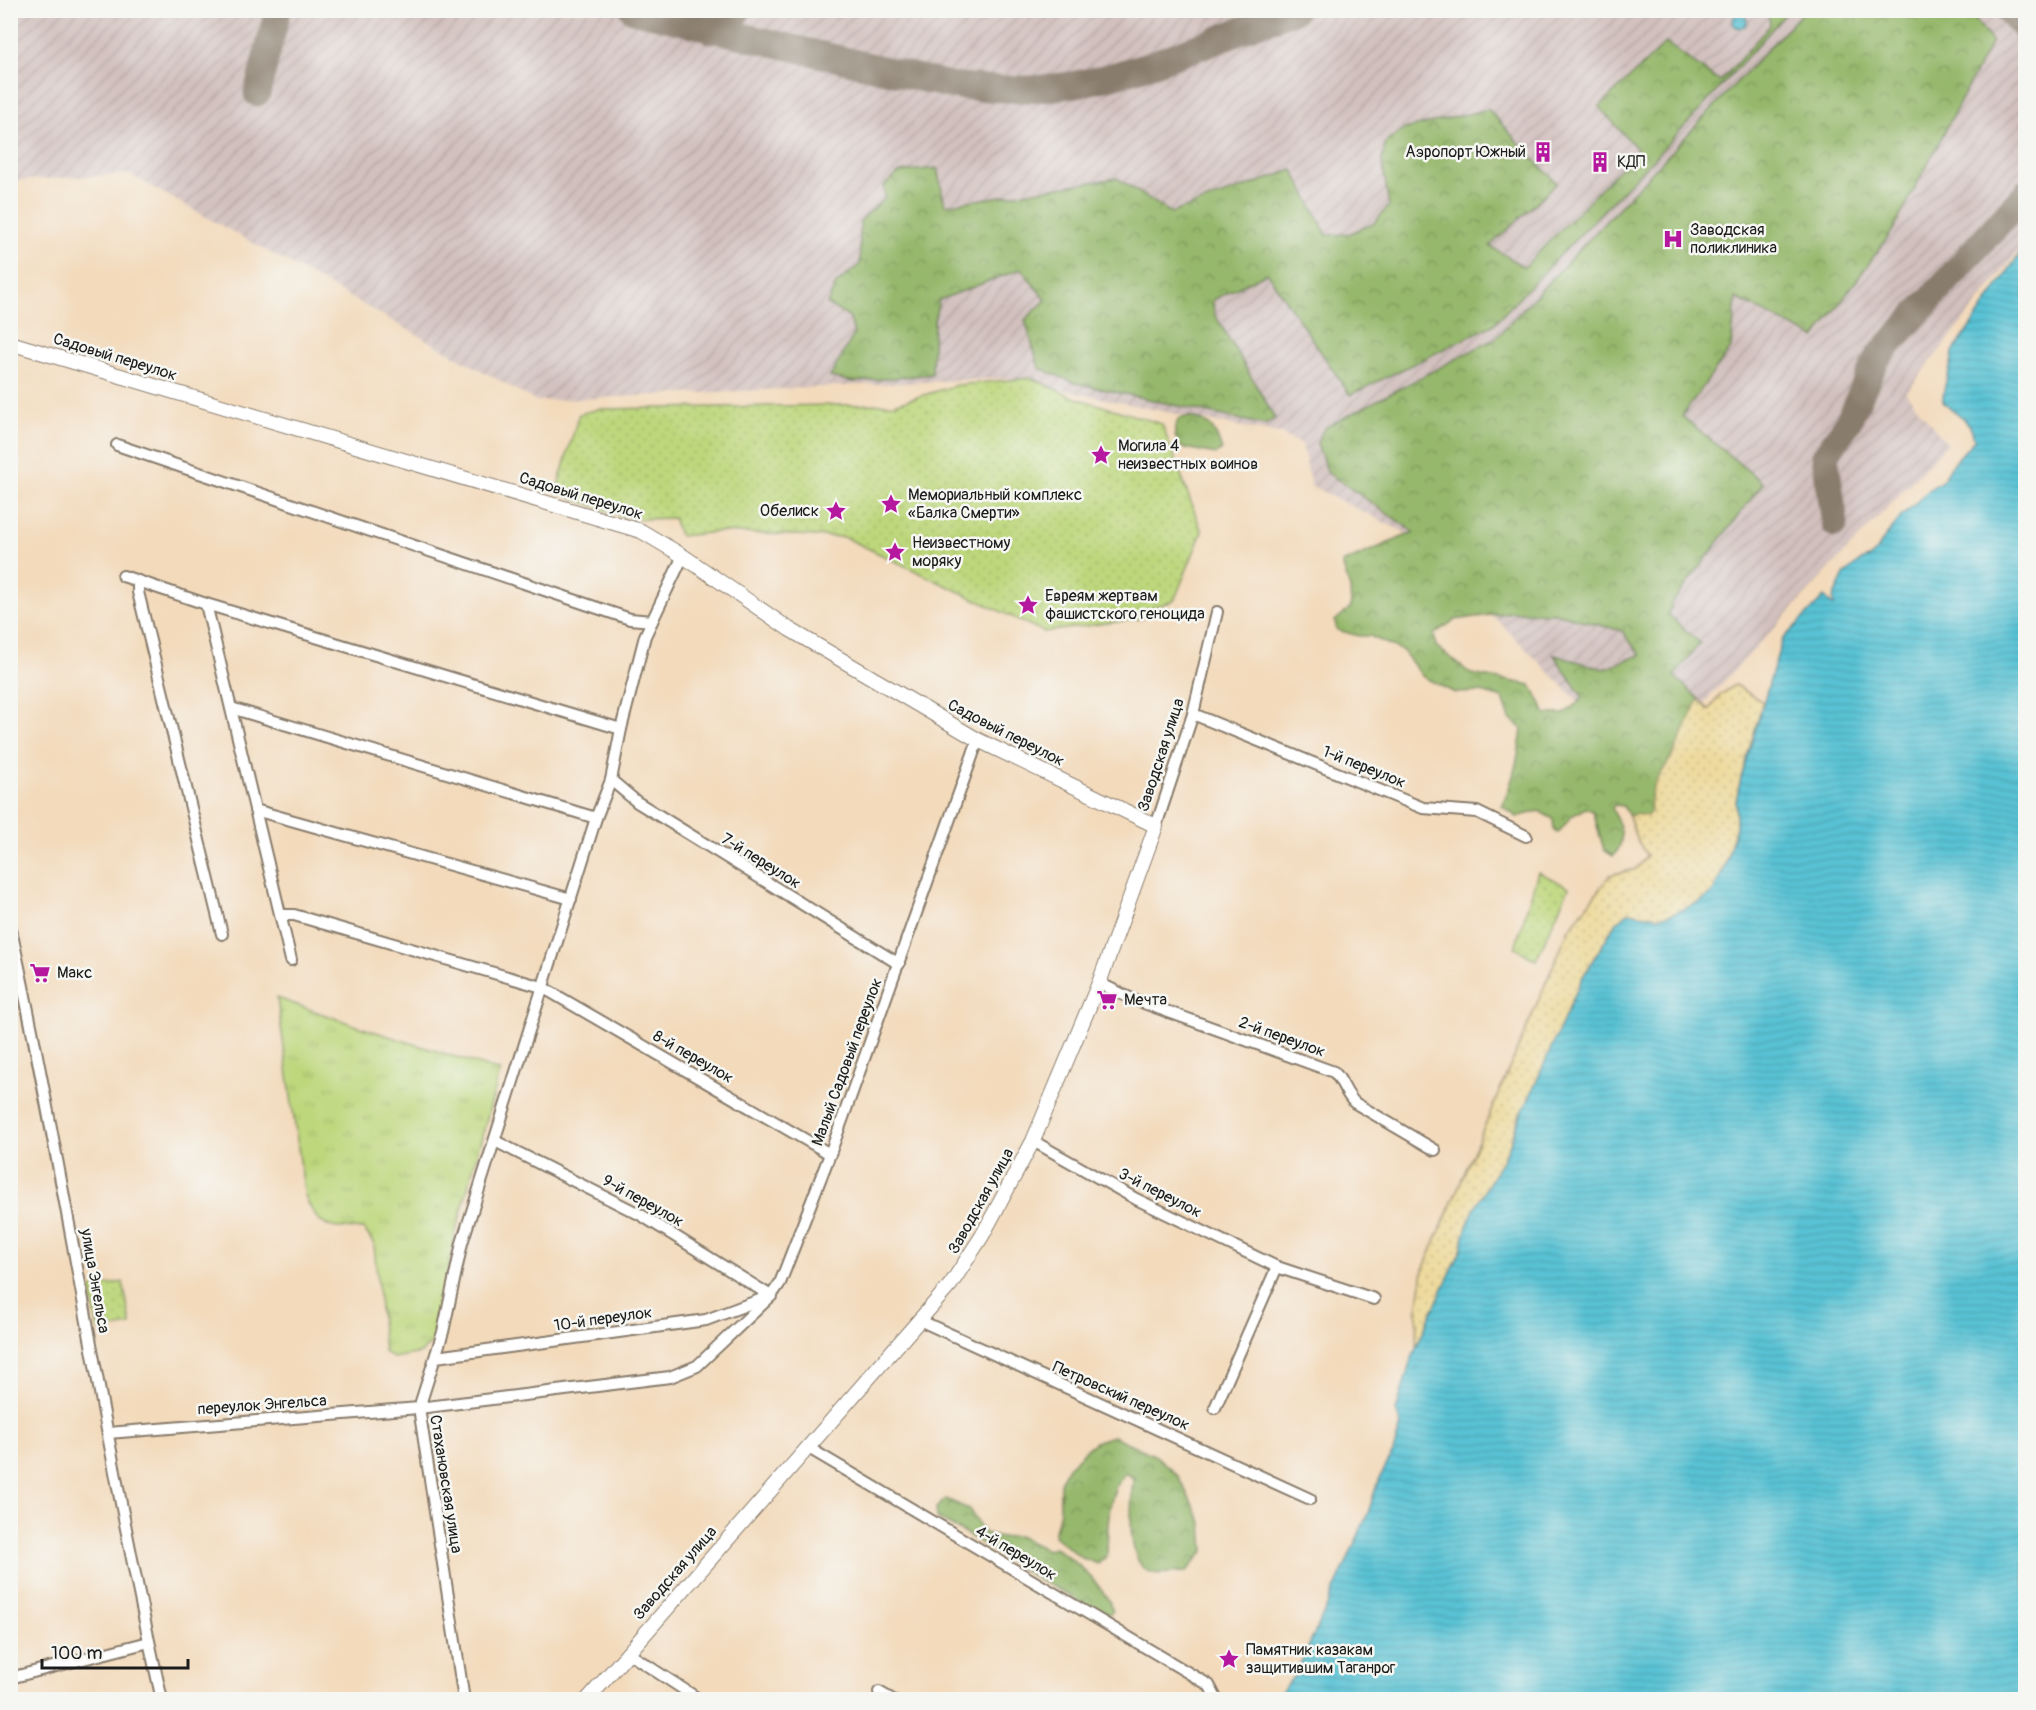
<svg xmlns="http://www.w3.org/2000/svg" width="2036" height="1710" viewBox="0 0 2036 1710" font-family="Pangolin,sans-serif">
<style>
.industrial{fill:url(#industrial-furrows)}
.grass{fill:url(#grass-tufts);stroke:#6c7a4c;stroke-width:1.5}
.forest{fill:url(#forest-crowns);stroke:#596a44;stroke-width:1.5;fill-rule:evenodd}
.sand{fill:url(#sand-dots);stroke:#857b5d;stroke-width:1.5}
.park{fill:url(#park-dots);stroke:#6c7a4c;stroke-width:1.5}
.water{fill:url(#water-rules);stroke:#3a6f78;stroke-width:1.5}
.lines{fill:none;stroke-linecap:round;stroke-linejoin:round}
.taxiway{stroke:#887b6c;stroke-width:27}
.minor-casing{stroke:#887b6c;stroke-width:14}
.tertiary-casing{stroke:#887b6c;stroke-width:16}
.minor{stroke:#fff;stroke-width:10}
.tertiary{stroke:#fff;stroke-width:14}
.labels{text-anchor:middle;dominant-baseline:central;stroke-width:5;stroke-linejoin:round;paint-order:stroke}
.poi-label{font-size:16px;fill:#1c1c1c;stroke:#f6f6f2;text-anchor:start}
.street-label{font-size:16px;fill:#1c1c1c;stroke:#f6f6f2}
</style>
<defs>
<pattern id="industrial-furrows" width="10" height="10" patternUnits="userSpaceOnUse" patternTransform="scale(1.5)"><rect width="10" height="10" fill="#d1c0bd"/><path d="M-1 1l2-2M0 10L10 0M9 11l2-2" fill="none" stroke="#b3a4a2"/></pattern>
<pattern id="grass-tufts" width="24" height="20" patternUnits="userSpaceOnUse" patternTransform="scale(1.5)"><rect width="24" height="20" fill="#bdd77c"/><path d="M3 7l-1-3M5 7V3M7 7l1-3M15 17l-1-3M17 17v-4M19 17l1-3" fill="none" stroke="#a2b86b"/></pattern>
<pattern id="forest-crowns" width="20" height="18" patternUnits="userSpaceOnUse" patternTransform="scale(1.5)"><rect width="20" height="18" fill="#96b86c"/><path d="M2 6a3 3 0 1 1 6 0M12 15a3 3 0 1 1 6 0" fill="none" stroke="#7a9558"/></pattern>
<pattern id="sand-dots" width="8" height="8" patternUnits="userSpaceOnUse" patternTransform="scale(1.5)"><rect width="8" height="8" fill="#eeda9e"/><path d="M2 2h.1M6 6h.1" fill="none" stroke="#ccba88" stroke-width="1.8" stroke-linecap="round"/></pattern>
<pattern id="park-dots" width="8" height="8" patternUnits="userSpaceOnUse" patternTransform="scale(1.5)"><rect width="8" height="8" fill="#bdd77c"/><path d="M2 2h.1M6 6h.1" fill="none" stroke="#a2b86b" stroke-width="1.8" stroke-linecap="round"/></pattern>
<pattern id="water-rules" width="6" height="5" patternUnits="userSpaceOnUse" patternTransform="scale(1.5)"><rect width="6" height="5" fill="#58c2d4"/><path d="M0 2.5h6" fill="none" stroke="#4ca6b5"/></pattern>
</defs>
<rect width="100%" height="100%" fill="#f6f6f2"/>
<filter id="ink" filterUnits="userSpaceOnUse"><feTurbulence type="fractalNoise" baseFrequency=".0167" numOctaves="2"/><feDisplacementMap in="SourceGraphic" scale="12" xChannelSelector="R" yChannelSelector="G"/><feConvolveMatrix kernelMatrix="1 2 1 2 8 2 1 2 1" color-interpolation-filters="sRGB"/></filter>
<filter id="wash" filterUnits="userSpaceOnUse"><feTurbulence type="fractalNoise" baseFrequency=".008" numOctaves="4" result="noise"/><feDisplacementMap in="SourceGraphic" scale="24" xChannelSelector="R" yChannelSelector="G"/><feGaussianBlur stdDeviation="1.35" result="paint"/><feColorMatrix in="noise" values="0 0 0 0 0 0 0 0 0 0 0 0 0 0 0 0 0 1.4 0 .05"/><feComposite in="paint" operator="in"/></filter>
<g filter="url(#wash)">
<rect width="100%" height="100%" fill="#f3dabb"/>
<path class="industrial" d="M11 11H2025V243L1906 393 1947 444 1701 706 1651 822 1579 702 1414 537 1311 486 1302 444 1278 433 1203 420 1008 378 536 401 129 174 11 181Z"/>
<path class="grass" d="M277 998 363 1028 500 1071 453 1242 435 1339 421 1353 393 1358 384 1352 374 1244 364 1229C329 1227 320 1232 305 1196Z"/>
<g class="forest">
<path d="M1768 11H1788L1700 110 1493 325 1350 395 1267 273 1213 300 1214 313 1275 418 1265 425 1075 383 1039 368 1025 320 1046 300 1021 269 939 300 934 321 932 374 854 382 830 377 854 334 850 318 827 304 836 284 860 264V221L885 198 884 185 900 172 937 168 945 205 1117 178 1171 213 1293 170 1327 235 1348 234 1373 224 1389 206 1382 160 1386 142 1405 129 1488 109 1524 149 1557 183 1490 246 1524 267 1638 150 1599 107 1666 43 1720 82 1770 25Z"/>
<path d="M1804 11H1968L1992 41 1893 230 1815 338 1736 298 1731 348 1682 416 1763 483 1673 602 1668 614 1700 643 1674 676 1699 699C1691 716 1683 734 1675 751 1664 771 1647 787 1651 811L1647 816 1635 814 1629 816 1623 806 1614 805 1612 808C1620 825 1628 841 1613 856L1604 850 1593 811 1585 808 1572 816 1558 833 1554 831 1553 819 1539 811 1517 817 1502 806C1513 782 1519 755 1522 729L1510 719 1503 698 1481 692 1455 693 1423 677 1403 651 1370 636H1359L1337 630 1335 621 1351 607 1350 588 1342 563 1414 532 1328 473 1317 444 1320 435 1326 427 1496 338ZM1512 612 1555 613 1622 631 1640 655 1604 669 1554 655 1583 698 1564 714H1546L1531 685 1471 674 1436 646 1434 634 1455 620Z"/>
<path d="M1190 417C1212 422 1215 429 1222 450L1216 454 1181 447C1173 436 1173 430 1179 418Z"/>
<path d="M1113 1436 1156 1456 1178 1476 1202 1523 1204 1551 1186 1572C1176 1572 1163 1575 1153 1573 1123 1566 1132 1500 1133 1478L1125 1473C1106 1494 1108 1528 1107 1556L1098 1564 1080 1557 1054 1536 1060 1511V1483L1068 1467 1095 1442Z"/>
<path d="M946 1499 969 1509 984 1533 1001 1537 1018 1536 1047 1550 1055 1548C1077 1562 1103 1585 1113 1610L1108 1616 1091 1610 1071 1596 1037 1579 973 1538 937 1518 936 1508Z"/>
</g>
<path class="sand" d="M1735 685 1763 702 1741 778 1736 801V827L1727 859 1713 892 1703 900 1671 915 1657 917 1629 912 1615 924 1582 978 1527 1103 1520 1113 1509 1146 1500 1164 1477 1204 1463 1240 1462 1248 1425 1327 1416 1350 1417 1310 1423 1270 1568 931 1610 875 1636 869 1647 856 1636 838 1629 816 1635 814 1647 816 1651 811C1647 787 1664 771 1675 751 1683 734 1691 716 1699 699L1709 710 1720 695Z"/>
<g class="park">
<path d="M1031 378 1073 397 1162 424 1202 532 1174 601 1144 610 1143 618 1044 632 844 537 718 532 680 536 673 518 641 519 624 517 556 492 579 414 599 409 894 404 957 385Z"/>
<path d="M1538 872 1569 887 1536 960 1515 948Z"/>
<path d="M123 1282 131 1325 98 1331 90 1288Z"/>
</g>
<g class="water">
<circle cx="1740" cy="21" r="7"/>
<path d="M2025 246V1699H1277L1279 1694 1295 1675 1318 1626 1368 1513 1377 1484 1393 1452 1401 1425 1396 1411 1410 1363 1425 1327 1462 1248C1464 1217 1492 1182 1505 1155 1514 1138 1516 1120 1527 1103L1582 978 1615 924 1629 912 1657 917 1671 915 1703 900 1713 892 1724 869 1736 827V801L1741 778 1782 640 1824 597 1834 606 1833 598 1844 575 1860 561 1869 558 1876 552 1883 540 1901 517 1931 488 1943 480 1951 466 1974 440C1972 420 1957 414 1943 402 1942 384 1952 370 1953 352Z"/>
</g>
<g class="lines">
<g class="taxiway">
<path d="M633 10 949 85C981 88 1012 91 1045 88 1128 82 1217 37 1295 10"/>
<path d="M2008 10 2026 30"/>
<path d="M710 30C724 30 731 23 738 10"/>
<path d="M257 93 278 10"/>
<path d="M1835 524 1825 456 1847 424 1877 358 2026 193"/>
</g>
</g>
</g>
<g filter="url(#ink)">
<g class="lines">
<g class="minor-casing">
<g id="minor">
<path d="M117 445 630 619 652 621"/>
<path d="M123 576 206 604 621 729"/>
<path d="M138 582V592L222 934"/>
<path d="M206 604 291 960"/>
<path d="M231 708 596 818"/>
<path d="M1193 714 1423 808 1477 812 1526 836"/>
<path d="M611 780 637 802 899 964"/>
<path d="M255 810 571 899"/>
<path d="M1156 826 1193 714 1217 612"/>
<path d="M280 915H294L542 987 830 1154"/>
<path d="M10 925C66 1182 104 1443 162 1700"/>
<path d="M1099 983 1130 998 1334 1072C1343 1081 1345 1094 1355 1103L1435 1150"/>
<path d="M495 1141 641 1215 771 1296"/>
<path d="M1033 1141 1136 1199 1277 1267 1374 1299"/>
<path d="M919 1320 1310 1499"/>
<path d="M436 1357 706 1320 765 1298"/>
<path d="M1215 1408 1277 1267"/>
<path d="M108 1433 419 1408 670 1377 697 1366 771 1296 780 1283 830 1154 978 740"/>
<path d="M807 1447 1209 1685 1217 1700"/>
<path d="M628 1653 700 1700"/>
<path d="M10 1678 149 1642"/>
<path d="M879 1692 893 1700"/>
<path d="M464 1700 419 1408 443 1332 462 1243 596 818 611 780 621 729 645 636 683 556"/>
</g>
</g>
<g class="tertiary-casing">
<path id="tertiary" d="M10 343 641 531 683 556 789 629 978 740 1156 826 1099 983 1033 1141 982 1236 951 1284 587 1700"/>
</g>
<use href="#minor" class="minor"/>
<use href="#tertiary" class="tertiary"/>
</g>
</g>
<defs>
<g id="building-bare" transform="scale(1.62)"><path d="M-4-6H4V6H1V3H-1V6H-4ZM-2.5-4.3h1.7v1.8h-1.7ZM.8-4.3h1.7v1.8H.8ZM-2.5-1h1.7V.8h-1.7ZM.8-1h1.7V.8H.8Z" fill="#b5179e" stroke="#f6f6f2" stroke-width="2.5" paint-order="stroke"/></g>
<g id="hospital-bare" transform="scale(1.62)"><path d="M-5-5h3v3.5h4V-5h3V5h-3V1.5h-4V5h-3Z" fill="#b5179e" stroke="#f6f6f2" stroke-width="2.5" paint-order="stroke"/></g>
<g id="sight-bare" transform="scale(1.62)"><path d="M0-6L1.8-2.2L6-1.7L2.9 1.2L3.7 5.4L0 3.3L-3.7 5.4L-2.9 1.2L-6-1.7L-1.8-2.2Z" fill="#b5179e" stroke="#f6f6f2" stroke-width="2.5" paint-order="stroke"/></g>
<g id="supermarket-bare" transform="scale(1.62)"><path d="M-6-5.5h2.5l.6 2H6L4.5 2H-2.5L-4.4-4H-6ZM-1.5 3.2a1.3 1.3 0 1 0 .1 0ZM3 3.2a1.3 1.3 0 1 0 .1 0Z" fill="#b5179e" stroke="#f6f6f2" stroke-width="2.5" paint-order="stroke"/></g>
</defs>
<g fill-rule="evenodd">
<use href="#building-bare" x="1543" y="152"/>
<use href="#building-bare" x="1600" y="162"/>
<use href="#hospital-bare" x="1673" y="239"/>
<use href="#sight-bare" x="1101" y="455"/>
<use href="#sight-bare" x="891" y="504"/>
<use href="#sight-bare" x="836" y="511"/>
<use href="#sight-bare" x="895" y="552"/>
<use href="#sight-bare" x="1028" y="605"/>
<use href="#supermarket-bare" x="40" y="973"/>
<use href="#supermarket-bare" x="1107" y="1000"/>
<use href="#sight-bare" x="1229" y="1659"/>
</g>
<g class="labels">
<g class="poi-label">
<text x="1526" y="152" text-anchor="end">Аэропорт Южный</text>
<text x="1617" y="162">КДП</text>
<text x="1690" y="230">Заводская<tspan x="1690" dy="18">поликлиника</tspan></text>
<text x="1118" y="446">Могила 4<tspan x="1118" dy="18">неизвестных воинов</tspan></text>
<text x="908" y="495">Мемориальный комплекс<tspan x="908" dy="18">«Балка Смерти»</tspan></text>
<text x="819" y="511" text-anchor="end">Обелиск</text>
<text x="912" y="543">Неизвестному<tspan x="912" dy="18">моряку</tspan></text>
<text x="1045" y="596">Евреям жертвам<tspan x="1045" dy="18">фашистского геноцида</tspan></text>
<text x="57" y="973">Макс</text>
<text x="1124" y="1000">Мечта</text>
<text x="1246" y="1650">Памятник казакам<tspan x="1246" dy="18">защитившим Таганрог</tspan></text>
</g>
<g class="street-label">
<text transform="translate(115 357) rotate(17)">Садовый переулок</text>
<text transform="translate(581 496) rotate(17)">Садовый переулок</text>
<text transform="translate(1006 733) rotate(27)">Садовый переулок</text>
<text transform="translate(1161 755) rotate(-72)">Заводская улица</text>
<text transform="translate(1364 767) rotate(22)">1-й переулок</text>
<text transform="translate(761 861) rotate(32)">7-й переулок</text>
<text transform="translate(1282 1037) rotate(20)">2-й переулок</text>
<text transform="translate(693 1057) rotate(30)">8-й переулок</text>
<text transform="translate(847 1062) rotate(-70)">Малый Садовый переулок</text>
<text transform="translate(1160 1193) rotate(27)">3-й переулок</text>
<text transform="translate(643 1201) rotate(29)">9-й переулок</text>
<text transform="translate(981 1201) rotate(-61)">Заводская улица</text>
<text transform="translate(95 1281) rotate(80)">улица Энгельса</text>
<text transform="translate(603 1319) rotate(-8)">10-й переулок</text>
<text transform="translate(1121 1396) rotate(24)">Петровский переулок</text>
<text transform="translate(262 1405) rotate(-4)">переулок Энгельса</text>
<text transform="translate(446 1484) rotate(81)">Стахановская улица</text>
<text transform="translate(1016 1553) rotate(31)">4-й переулок</text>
<text transform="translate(675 1573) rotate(-49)">Заводская улица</text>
</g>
</g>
<rect width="2036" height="1710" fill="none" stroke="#f6f6f2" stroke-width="36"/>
<path d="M42 1659v9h146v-9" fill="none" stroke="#1c1c1c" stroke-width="3"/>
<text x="51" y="1659" font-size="18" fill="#1c1c1c" stroke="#f6f6f2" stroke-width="4.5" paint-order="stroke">100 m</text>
</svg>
